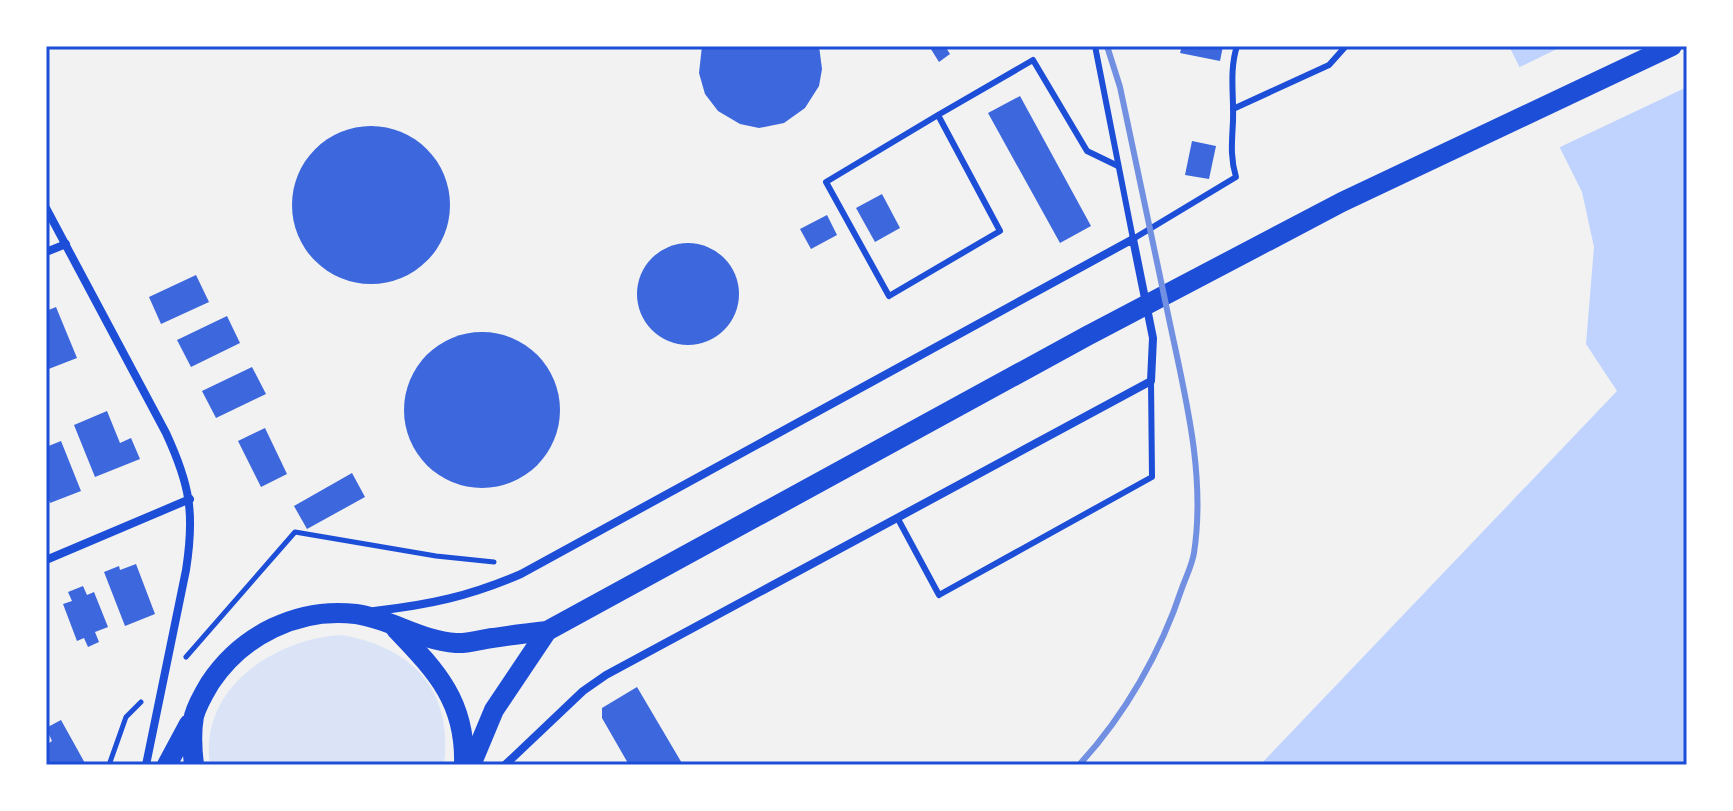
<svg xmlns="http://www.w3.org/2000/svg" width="1733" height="811" viewBox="0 0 1733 811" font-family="Lato,sans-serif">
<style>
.green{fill:#dbe4f7}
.water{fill:#bfd3fe}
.pier{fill:#f2f2f2}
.building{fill:#3d67dc}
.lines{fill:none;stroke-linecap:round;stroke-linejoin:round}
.path{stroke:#1d4ed8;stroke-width:5}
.service{stroke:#1d4ed8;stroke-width:6}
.minor{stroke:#1d4ed8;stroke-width:8}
.primary{stroke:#1d4ed8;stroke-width:20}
.rail{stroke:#7290e2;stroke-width:6}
.neatline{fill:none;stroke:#1d4ed8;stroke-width:3}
</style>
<rect width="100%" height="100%" fill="#f2f2f2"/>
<path class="green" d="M341 635C413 647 453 690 444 765H210C198 689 274 639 341 635Z"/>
<path class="water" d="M1509 46H1687V765H1260L1617 391 1586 344 1594 247 1582 192Z"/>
<path class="pier" d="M1563 46H1687V87L1556 149 1516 69Z"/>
<g class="building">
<path d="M702 46H819L822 69 819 86 805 108 784 123 759 128 740 124 718 111 705 94 699 73Z"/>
<path d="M929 46H945L950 54 939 62Z"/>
<path d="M1182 46H1223L1220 61 1180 53Z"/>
<path d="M1020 96 1091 226 1060 243 988 113Z"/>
<circle cx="371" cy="205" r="79"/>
<path d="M1192 141 1216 146 1209 179 1185 175Z"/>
<path d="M882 194 900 228 875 242 856 208Z"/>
<path d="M827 215 837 235 811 249 800 229Z"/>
<circle cx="688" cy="294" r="51"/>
<path d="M196 275 209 302 161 324 149 297Z"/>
<path d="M56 307 77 358 46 370V311Z"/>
<path d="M227 316 240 343 191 367 177 340Z"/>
<circle cx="482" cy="410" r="78"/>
<path d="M252 367 266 394 216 418 202 391Z"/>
<path d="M107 411 120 443 131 438 140 459 95 477 74 425Z"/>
<path d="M265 428 287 474 261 487 238 441Z"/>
<path d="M61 441 81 491 50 503 46 493V447Z"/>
<path d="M352 473 365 497 307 529 294 506Z"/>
<path d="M136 564 155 614 125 626 104 572 119 566 120 570Z"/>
<path d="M83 586 87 595 94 592 108 627 95 632 99 642 88 647 84 638 77 641 63 604 72 601 68 592Z"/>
<path d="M637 687 683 765H629L602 718V708Z"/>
<path d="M61 720 86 765H50L46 759V745L52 741 46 728Z"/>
</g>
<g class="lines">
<g class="path">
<path d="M186 657 295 532 436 556 494 562"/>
<path d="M109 765 126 717 141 702"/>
</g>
<g class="service">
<path d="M1095 46 1133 239 1236 177C1230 157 1232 142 1233 121 1234 95 1229 71 1237 46"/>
<path d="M1233 109 1329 65 1346 46"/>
<path d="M938 115 826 182 889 296 1000 231 938 115 1033 60 1087 151 1118 166"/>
<path d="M898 519 939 595 1152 477 1151 381"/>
</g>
<g class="minor">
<path d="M46 208 166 433C190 485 195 513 186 570L146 765"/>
<path d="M46 252 66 244"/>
<path d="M46 560 190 499"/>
<path d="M374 611C429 605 470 596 521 574L1133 239 1153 338 1151 381 606 675 583 691 505 765"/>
</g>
<g class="primary">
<path d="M396 629C437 672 466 702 464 765"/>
<path d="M167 765 189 724"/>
<path d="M194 765C192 749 191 733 194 716 197 705 204 693 210 683 242 635 298 607 356 614 391 619 421 641 456 643 468 644 481 639 493 638 511 635 529 633 547 631L1087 336 1342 202 1672 46"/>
<path d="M471 765 494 710 547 631"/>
</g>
<path class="rail" d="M1079 765C1125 715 1161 652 1182 588 1186 577 1192 565 1194 553 1206 475 1185 395 1169 319 1153 242 1136 164 1120 87L1107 46"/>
</g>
<rect width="1733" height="811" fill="none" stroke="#ffffff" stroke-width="96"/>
<rect x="48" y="48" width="1637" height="715" class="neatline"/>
</svg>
